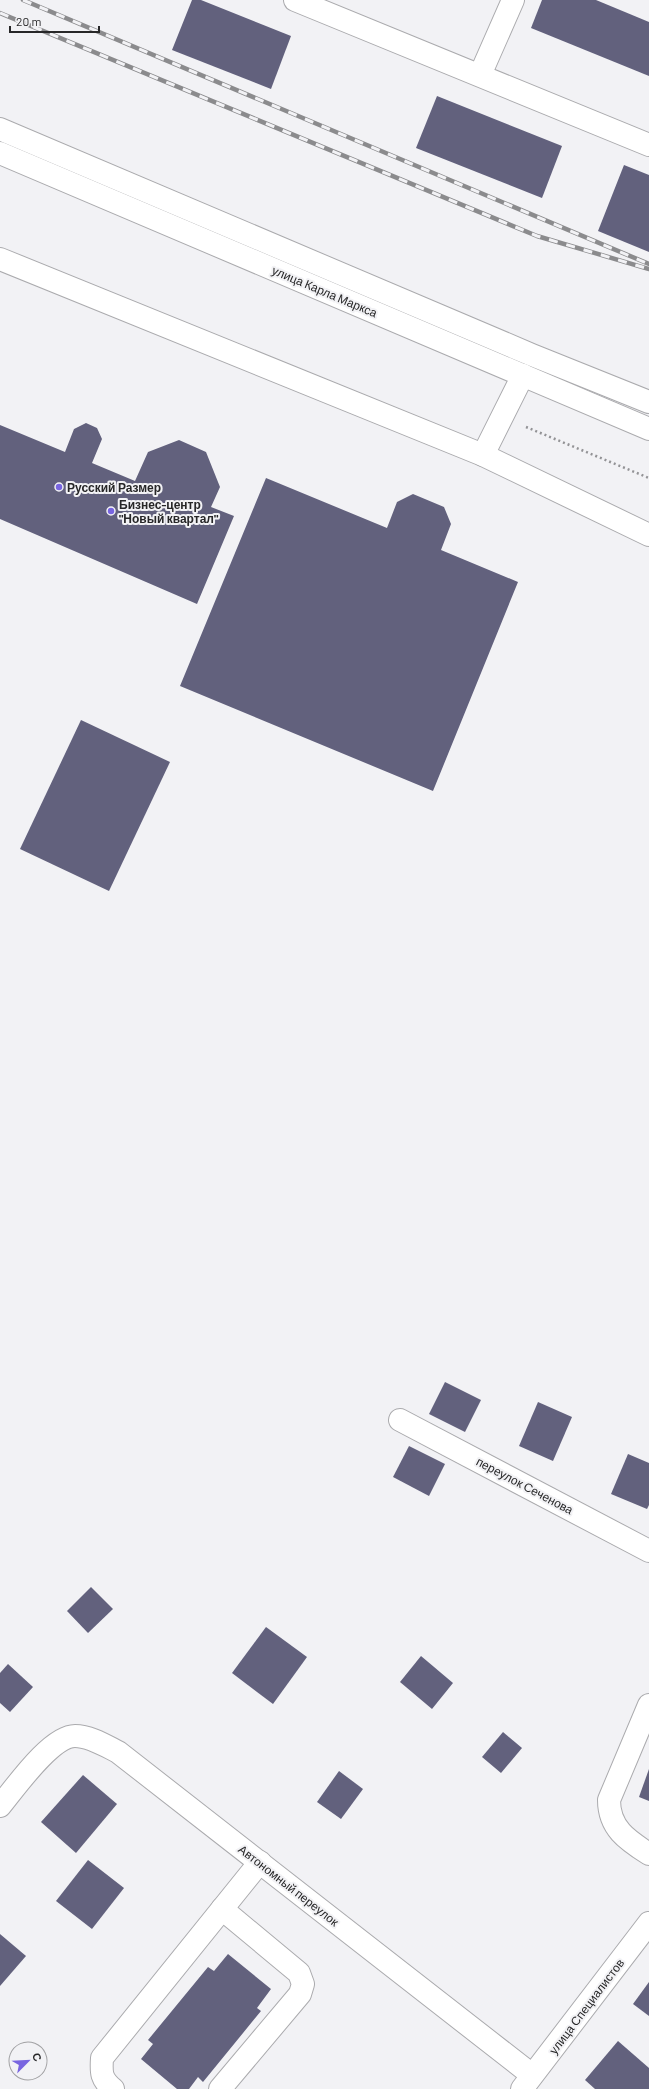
<svg xmlns="http://www.w3.org/2000/svg" width="649" height="2089" viewBox="0 0 649 2089" font-family="Barlow,sans-serif">
<style>
.building{fill:#62617d}
.lines{fill:none;stroke-linecap:round;stroke-linejoin:round}
.minor-casing{stroke:#ababae;stroke-width:24}
.major-casing{stroke:#ababae;stroke-width:24}
.path{stroke:#939396;stroke-width:2.5;stroke-dasharray:2 3;stroke-linecap:butt}
.minor{stroke:#fff;stroke-width:22}
.major{stroke:#fff;stroke-width:22}
.rail-casing{stroke:#8b8b8d;stroke-width:4.5}
.rail{stroke:#f2f2f5;stroke-width:3;stroke-dasharray:9;stroke-linecap:butt}
.poi-dot{fill:#7865e0;stroke:#f2f2f5;stroke-width:1.5}
.labels{text-anchor:middle;dominant-baseline:central;stroke-width:4;stroke-linejoin:round;paint-order:stroke}
.street-label{font-size:12px;fill:#272728;stroke:#f2f2f5}
.poi-label{font-size:12px;font-weight:bold;fill:#272728;stroke:#f2f2f5;text-anchor:start}
</style>
<rect width="100%" height="100%" fill="#f2f2f5"/>
<g class="building">
<path d="M192 0H201L291 36 271 89 172 50Z"/>
<path d="M542 0H596L649 22V76L531 28Z"/>
<path d="M437 96 562 146 542 198 416 148Z"/>
<path d="M624 165 649 175V252L598 231Z"/>
<path d="M86 423 97 428 102 439 92 463 135 481 148 452 179 440 206 452 220 487 211 507 234 516 197 604 0 519V425L65 452 74 429Z"/>
<path d="M266 478 387 528 397 502 413 494 444 507 451 524 441 550 518 582 433 791 180 686Z"/>
<path d="M81 720 170 762 109 891 20 849Z"/>
<path d="M445 1382 481 1400 465 1432 429 1414Z"/>
<path d="M538 1402 572 1417 553 1461 519 1446Z"/>
<path d="M409 1446 445 1464 429 1496 393 1477Z"/>
<path d="M628 1454 649 1463V1505L647 1509 611 1494Z"/>
<path d="M91 1587 113 1609 88 1633 67 1611Z"/>
<path d="M266 1627 307 1657 273 1704 232 1673Z"/>
<path d="M421 1656 453 1683 432 1709 400 1682Z"/>
<path d="M8 1664 33 1687 10 1712 0 1703V1673Z"/>
<path d="M503 1732 522 1748 501 1773 482 1757Z"/>
<path d="M649 1769V1801L639 1797Z"/>
<path d="M339 1771 363 1789 341 1819 317 1802Z"/>
<path d="M83 1775 117 1804 76 1853 41 1822Z"/>
<path d="M88 1860 124 1888 92 1929 56 1901Z"/>
<path d="M0 1934 26 1956 0 1986Z"/>
<path d="M228 1954 271 1989 257 2008 261 2011 203 2082 198 2077 189 2089H177L141 2059 153 2044 148 2040 208 1967 214 1971Z"/>
<path d="M649 1982V2016L633 2004Z"/>
<path d="M618 2041 649 2068V2089H595L585 2080Z"/>
</g>
<g class="lines">
<g class="minor-casing">
<g id="minor">
<path d="M295 0 649 145"/>
<path d="M480 75 513 0"/>
<path d="M0 259 483 455 649 535"/>
<path d="M483 455 523 375"/>
<path d="M400 1420 649 1551"/>
<path d="M649 1705 609 1800C609 1828 627 1840 649 1854"/>
<path d="M0 1806C15 1788 51 1736 75 1736 90 1736 106 1746 118 1752L532 2075"/>
<path d="M113 2089C101 2079 101 2073 102 2058L260 1862"/>
<path d="M220 2089 300 1994 303 1984 299 1973 222 1909"/>
<path d="M522 2089 649 1923"/>
</g>
</g>
<g class="major-casing">
<g id="major">
<path d="M0 129 532 355 649 402"/>
<path d="M0 153 649 429"/>
</g>
</g>
<path class="path" d="M526 427 649 478"/>
<use href="#minor" class="minor"/>
<use href="#major" class="major"/>
<g class="rail-casing">
<g id="rail">
<path d="M23 0 649 264"/>
<path d="M0 13 537 236 649 269"/>
</g>
</g>
<use href="#rail" class="rail"/>
</g>
<g class="poi-dot">
<circle cx="59" cy="487" r="4"/>
<circle cx="111" cy="511" r="4"/>
</g>
<g class="labels">
<g class="street-label">
<text transform="translate(325 291) rotate(23)">улица Карла Маркса</text>
<text transform="translate(525 1485) rotate(28)">переулок Сеченова</text>
<text transform="translate(289 1885) rotate(38)">Автономный переулок</text>
<text transform="translate(586 2006) rotate(-53)">улица Специалистов</text>
</g>
<g class="poi-label">
<text x="67" y="487">Русский Размер</text>
<text x="119" y="504">Бизнес-центр<tspan x="119" dy="14">"Новый квартал"</tspan></text>
</g>
</g>
<g transform="translate(28 2061) rotate(66)"><circle r="19" fill="#f2f2f5" stroke="#a1a1a3"/>
<path d="M0-3L7 15L0 10L-7 15Z" fill="#7865e0"/>
<text y="-6" font-size="11" font-weight="bold" text-anchor="middle" fill="#272728">С</text>
</g>
<path d="M10 26v6h89v-6" fill="none" stroke="#272728" stroke-width="2"/>
<text x="16" y="26" font-size="12" fill="#272728" stroke="#f2f2f5" stroke-width="3" paint-order="stroke">20 m</text>
</svg>
